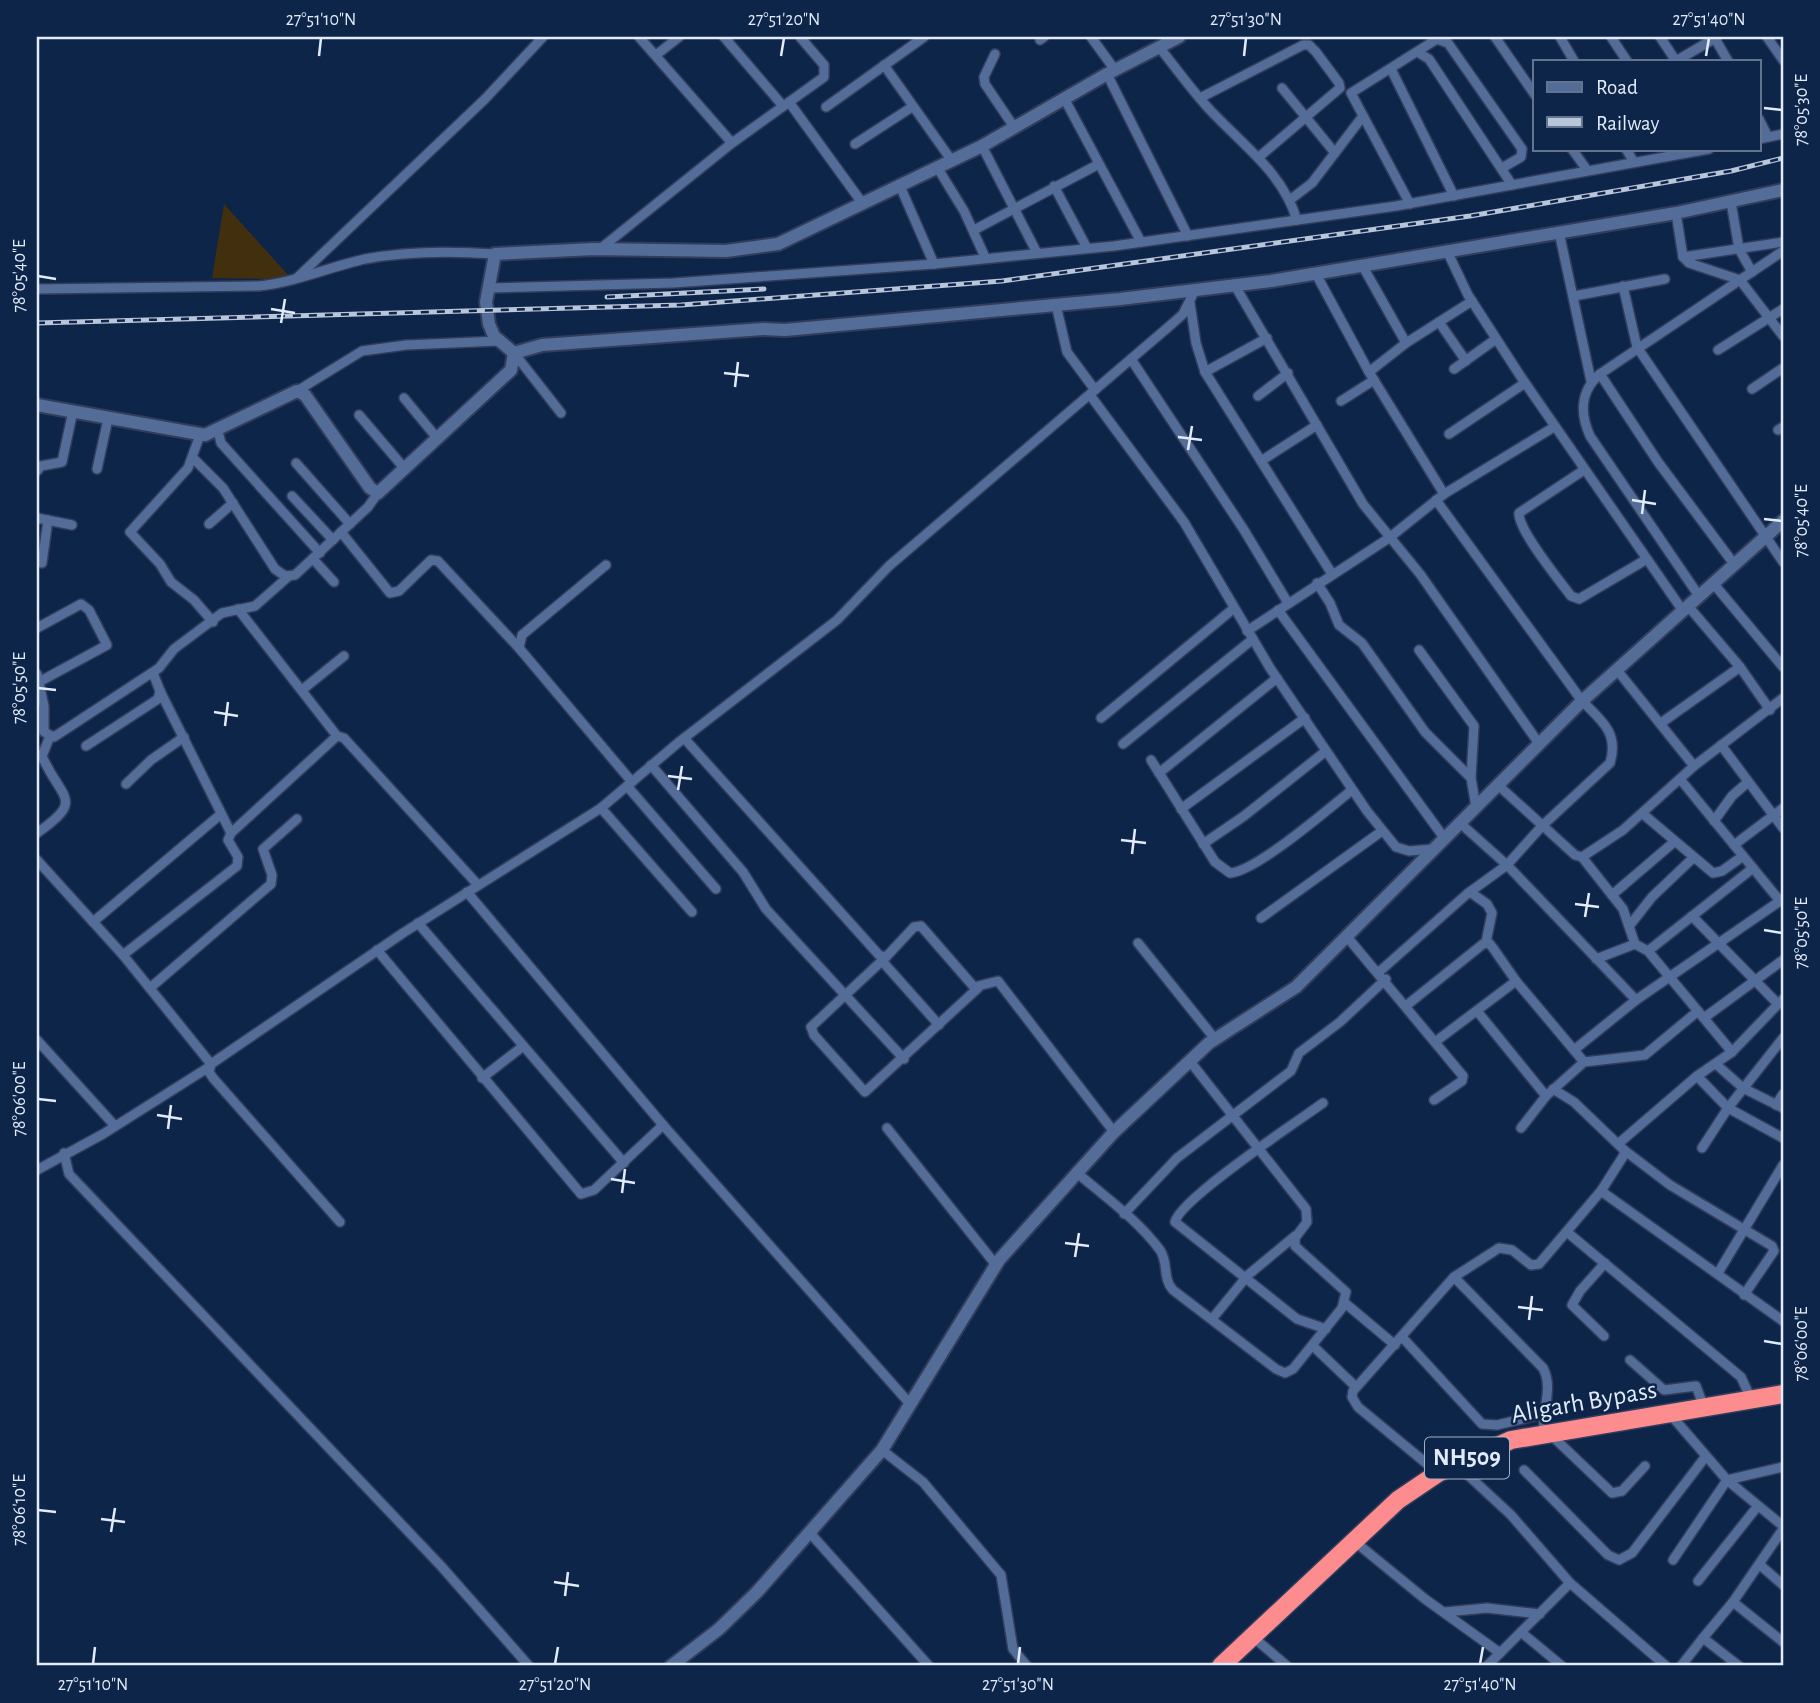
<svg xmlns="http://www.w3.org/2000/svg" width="1820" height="1703" viewBox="0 0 1820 1703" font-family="'Alegreya Sans',sans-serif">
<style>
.green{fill:#412f0d}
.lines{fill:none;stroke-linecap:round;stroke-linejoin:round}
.street-casing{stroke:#323d5b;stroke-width:12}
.secondary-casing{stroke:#323d5b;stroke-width:16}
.highway-casing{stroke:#323d5b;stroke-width:21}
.street{stroke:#536d98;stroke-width:9}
.secondary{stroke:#536d98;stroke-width:12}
.highway{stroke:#fc8c8e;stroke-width:18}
.rail-casing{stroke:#b9c5d8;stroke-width:5}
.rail{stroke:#0e254a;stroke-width:2.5;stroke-dasharray:8;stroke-linecap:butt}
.ticks{fill:none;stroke:#e2ebfa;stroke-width:2.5}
.labels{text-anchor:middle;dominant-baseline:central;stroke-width:5;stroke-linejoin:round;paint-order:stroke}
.shield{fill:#0e254a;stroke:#a2b0c5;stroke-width:2}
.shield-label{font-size:24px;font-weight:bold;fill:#e2ebfa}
.street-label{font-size:26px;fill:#e2ebfa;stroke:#0e254a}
.neatline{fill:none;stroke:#e2ebfa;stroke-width:2.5}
.ticks-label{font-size:18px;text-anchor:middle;fill:#e2ebfa}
</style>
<rect width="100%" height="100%" fill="#0e254a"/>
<path class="green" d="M224 204 289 276 279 279 212 278Z"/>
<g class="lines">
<g class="street-casing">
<g id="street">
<path d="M639 37 732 143"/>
<path d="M724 37 783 106"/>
<path d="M1091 37 1115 70"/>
<path d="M1495 37 1535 95"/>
<path d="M1560 37 1574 61"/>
<path d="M1611 37 1627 61"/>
<path d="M1660 37 1676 61"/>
<path d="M1714 37 1728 61"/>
<path d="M1767 37 1783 60"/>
<path d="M1040 40 1044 37"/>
<path d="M1159 47C1176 68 1192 91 1211 111 1244 146 1282 172 1297 220"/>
<path d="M1419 53 1429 59 1512 185"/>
<path d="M995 54 984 77 985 84 1014 127"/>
<path d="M656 55 679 37"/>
<path d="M1676 61 1717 37"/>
<path d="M884 65 952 161"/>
<path d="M1391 69 1454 196"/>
<path d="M1107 74 1188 236"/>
<path d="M1282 88 1335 153"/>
<path d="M1064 98 1141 242"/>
<path d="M1200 98 1303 45H1309L1316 52 1339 83 1340 88 1259 157"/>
<path d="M789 102 863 204"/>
<path d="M826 107 924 37"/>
<path d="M1759 119 1768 137"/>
<path d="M1759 139 1783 134"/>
<path d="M855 144 912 107"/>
<path d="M982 146 1036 251"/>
<path d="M1572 149 1587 170"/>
<path d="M1626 149 1634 162"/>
<path d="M937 167 964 211 985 257"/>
<path d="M900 186 934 264"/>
<path d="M1054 186 1087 248"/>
<path d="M1291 199 1312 183 1363 116"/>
<path d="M1731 202 1739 249 1752 272"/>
<path d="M1410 204 1351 93 1437 39 1448 43 1522 149 1521 157 1502 168"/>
<path d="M1676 213 1683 257 1689 263 1740 280 1783 336"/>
<path d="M974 230 1099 164"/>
<path d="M1559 232 1591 381"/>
<path d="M600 249 732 143 824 77V65L800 37"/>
<path d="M1448 253 1468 295 1521 377 1683 611"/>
<path d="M1683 257 1783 242"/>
<path d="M1362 265 1406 343"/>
<path d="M1316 274 1369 372 1444 494"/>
<path d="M298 277 485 99 543 37"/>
<path d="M1234 284 1363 504 1420 574 1540 745"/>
<path d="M1623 286 1637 347 1783 562"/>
<path d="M488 288 673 283 934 264 1114 246 1396 206 1709 149"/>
<path d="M37 289 259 286C296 282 329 267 365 259 406 251 452 251 495 254"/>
<path d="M1574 296 1665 279"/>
<path d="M1190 303 1196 343 1205 372 1332 574"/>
<path d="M1056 305 1067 352 1095 390"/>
<path d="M1439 322 1466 361"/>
<path d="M1718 350 1783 309"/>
<path d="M514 353 561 413"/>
<path d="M1131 359 1244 530 1288 603"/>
<path d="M1454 369 1496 339"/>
<path d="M1205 372 1267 338"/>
<path d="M1369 372 1406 343 1472 301"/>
<path d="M1600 374 1658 462 1734 564"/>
<path d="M1752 389 1783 368"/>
<path d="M297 391 362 351 406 345 499 341"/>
<path d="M1090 395 1184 522 1270 668 1367 811 1396 847 1409 851 1433 849"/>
<path d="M1258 396 1288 373"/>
<path d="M404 398 437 438"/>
<path d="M1341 401 1374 380"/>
<path d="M359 415 405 469"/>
<path d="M1778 430 1783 427"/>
<path d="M218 431 221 443 320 553"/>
<path d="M1449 434 1525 383"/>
<path d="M200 435 188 468 130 532 160 564 171 582 194 600 213 622"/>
<path d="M193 458 223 488 275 569 285 576 295 575 368 507 378 493"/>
<path d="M1261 461 1317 425"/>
<path d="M296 463 350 524"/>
<path d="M97 469 108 419"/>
<path d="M1584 470 1519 513C1518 530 1559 580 1571 596L1579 599 1647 559"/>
<path d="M37 471 41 466 62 462 73 411"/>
<path d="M292 496 333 540"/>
<path d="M37 518 72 525"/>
<path d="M209 524 233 503"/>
<path d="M341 532 390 593 399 591 431 560 438 561 519 648"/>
<path d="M313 559 334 582"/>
<path d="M42 563 48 520"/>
<path d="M606 565 522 635 519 648 632 782"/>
<path d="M1317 583 1330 603 1339 625 1362 643 1425 732 1471 778 1476 807"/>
<path d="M1713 583 1783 667"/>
<path d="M1699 596 1590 436C1580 414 1580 391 1600 374L1783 251"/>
<path d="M1688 606 1740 667 1770 710"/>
<path d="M238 609 337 736"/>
<path d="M1278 610 1445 839"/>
<path d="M37 628 81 604 89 610 107 645 37 683"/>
<path d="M1247 631 1389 538 1444 494 1554 427"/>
<path d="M1419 650 1474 726 1471 778"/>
<path d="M1617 670 1694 766"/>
<path d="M37 674 44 706V732L54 737 159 668 174 649 222 613 255 606 289 576"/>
<path d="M302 690 344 656"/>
<path d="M160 691 231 833"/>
<path d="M1101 718 1233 609"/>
<path d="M1661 723 1740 667"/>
<path d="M684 738 879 955 886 957 914 927 921 926 974 987 998 981 1114 1132"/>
<path d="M1123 744 1253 639"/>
<path d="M1721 745 1783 828"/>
<path d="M86 746 158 699 160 691 153 673"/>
<path d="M1151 760 1215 862 1230 873C1257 871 1328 809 1352 790"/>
<path d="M651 765 743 872 766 909 904 1059"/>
<path d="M1159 773 1277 678"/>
<path d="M1680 779 1780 901"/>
<path d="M126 784 151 760 184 737"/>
<path d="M627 786 716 889"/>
<path d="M1499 786 1575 855 1582 857 1623 830 1694 766 1783 698"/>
<path d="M601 808 692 912"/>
<path d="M1181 809 1305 718"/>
<path d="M1643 814 1713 873 1722 871 1743 856"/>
<path d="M1714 821 1732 796 1748 782"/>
<path d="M1460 823 1507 865 1636 1000 1783 899"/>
<path d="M37 833C86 799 61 800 42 756L50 736"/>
<path d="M1203 844 1244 816 1326 751"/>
<path d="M1734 845 1783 808"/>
<path d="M1582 857 1623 909 1635 944 1648 951 1732 1052"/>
<path d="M37 860 123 955 211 1064"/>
<path d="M467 892 663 1125 911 1405"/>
<path d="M1470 892 1487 904 1492 913 1486 942"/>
<path d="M1612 895 1674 842"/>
<path d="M1692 916 1778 1004"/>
<path d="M1261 918 1382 831"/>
<path d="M93 922 221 814"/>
<path d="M418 923 624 1163"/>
<path d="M1630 925 1652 897 1693 858"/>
<path d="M1348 938 1463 1076 1462 1081 1434 1100"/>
<path d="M1138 943 1215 1039"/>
<path d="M377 950 581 1194 594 1190 663 1125"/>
<path d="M1648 951 1753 868"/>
<path d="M123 955 237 866 238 857 228 840 231 833 337 736 344 738 478 885"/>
<path d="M886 957 811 1027 814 1035 865 1092 978 988"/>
<path d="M1596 959 1635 944"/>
<path d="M882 961 939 1025"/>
<path d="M1379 972 1467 894 1507 865 1542 826 1610 763C1619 733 1602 721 1582 701L1436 500"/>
<path d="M150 988 271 884 272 875 263 849 297 819"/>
<path d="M1407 1005 1483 944 1489 943 1493 948 1516 981 1584 1062 1546 1096 1521 1128"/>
<path d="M1477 1011 1546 1096"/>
<path d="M1704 1018 1783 960"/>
<path d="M37 1040 115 1126"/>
<path d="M1435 1042 1516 981"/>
<path d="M1574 1050 1636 1000"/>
<path d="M1584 1062 1645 1055 1698 1011"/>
<path d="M1717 1065 1743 1088 1783 1108"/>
<path d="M1697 1076 1728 1108 1783 1138"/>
<path d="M482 1078 522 1047"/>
<path d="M1323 1103C1298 1121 1180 1199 1175 1222L1297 1319 1326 1329"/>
<path d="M1776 1105 1783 1094"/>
<path d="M887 1128 996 1265"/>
<path d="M1618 1144 1697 1076 1732 1052 1783 999"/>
<path d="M1702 1148 1728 1108 1783 1038"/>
<path d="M1624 1150 1670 1185 1772 1246 1774 1251 1744 1295"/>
<path d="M64 1153 69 1174 441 1566 529 1666"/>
<path d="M37 1170 103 1134 209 1067"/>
<path d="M1076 1172C1104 1196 1138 1220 1160 1250 1169 1263 1162 1278 1173 1290L1276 1369 1285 1373 1293 1369 1342 1308 1346 1292 1295 1246V1238L1307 1222 1306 1209 1189 1060"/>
<path d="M1601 1191 1783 1321"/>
<path d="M1124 1214 1177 1158 1291 1071 1299 1053 1340 1022 1386 979"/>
<path d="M340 1222 213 1078 209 1072 211 1064 403 933 601 808 679 742 837 620 889 566 1173 323 1183 314 1195 290"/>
<path d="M1567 1232 1741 1377 1752 1401"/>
<path d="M1718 1273 1783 1165"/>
<path d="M1454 1277 1543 1368C1554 1388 1541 1412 1544 1435"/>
<path d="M1345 1303 1395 1345"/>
<path d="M1212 1319 1248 1275 1295 1236"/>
<path d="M1604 1336 1572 1305 1580 1291 1605 1263"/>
<path d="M1402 1337 1482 1424 1497 1425 1543 1414"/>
<path d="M1313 1346 1356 1387"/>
<path d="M1630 1360 1664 1390 1696 1386 1704 1407"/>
<path d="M1670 1414 1727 1480 1783 1526"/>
<path d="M1550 1434 1612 1493 1622 1491 1645 1466"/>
<path d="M882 1450 923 1482 1001 1575 1013 1649 1027 1666"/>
<path d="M1456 1464 1511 1515 1570 1583 1666 1666"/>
<path d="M1524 1470 1608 1555 1619 1560 1632 1553 1706 1456"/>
<path d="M1438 1473 1358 1407 1352 1397 1353 1391 1454 1277 1499 1248 1512 1250 1531 1265 1539 1264 1601 1191 1624 1155V1150L1574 1102 1553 1089"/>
<path d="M810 1533 929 1666"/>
<path d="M1354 1541 1425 1599 1500 1653"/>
<path d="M1673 1560 1727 1480 1783 1467"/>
<path d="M1760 1565 1783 1585"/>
<path d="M1698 1581 1757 1507"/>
<path d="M1733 1602 1783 1642"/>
<path d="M1445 1612 1487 1608 1540 1614"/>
<path d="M1521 1632 1562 1666"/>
<path d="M1253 1637 1287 1666"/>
<path d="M1487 1666 1570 1583"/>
<path d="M1681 1666 1703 1638"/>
<path d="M1739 1666 1703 1638 1733 1602 1783 1529"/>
</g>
</g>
<g class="secondary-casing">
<g id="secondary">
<path d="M514 353 542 345 763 329 785 330 1120 299 1271 281 1676 213 1783 190"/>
<path d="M37 405 205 435 297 391 305 395 370 488 378 493 511 370 514 353 494 336 489 324 486 302 495 254 594 249 726 251 778 244 982 146 1107 74 1179 37"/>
<path d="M671 1666 719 1629 757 1592 882 1450 999 1260 1114 1132 1209 1043 1296 987 1582 701 1783 521"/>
</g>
</g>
<g class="highway-casing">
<path id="highway" d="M1221 1666 1398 1500 1438 1473 1511 1440 1783 1394"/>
</g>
<use href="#street" class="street"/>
<use href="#secondary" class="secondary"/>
<use href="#highway" class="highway"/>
<g class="rail-casing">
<g id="rail">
<path d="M607 297 764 289"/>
<path d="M37 323 681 305 1002 281 1470 216 1731 171 1783 158"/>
</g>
</g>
<use href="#rail" class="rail"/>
</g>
<path class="ticks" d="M319 56 321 38M781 56 784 38M1244 56 1246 38M1706 56 1709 38M1764 108 1782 110M38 276 56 279M271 309 295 313M281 323 285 299M724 373 749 376M735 387 738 362M1178 437 1202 440M1188 450 1192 426M1632 500 1656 504M1642 514 1645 490M1764 519 1782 521M38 688 56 690M214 712 238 716M225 726 228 702M668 776 692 779M678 790 682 766M1121 840 1146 843M1132 854 1135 829M1575 904 1599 907M1585 917 1589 893M1764 930 1782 933M38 1099 56 1101M157 1115 182 1119M168 1129 171 1105M611 1179 635 1183M622 1193 625 1169M1065 1243 1089 1246M1075 1257 1079 1233M1518 1307 1543 1310M1529 1320 1532 1296M1764 1341 1782 1344M38 1510 56 1512M101 1519 125 1522M111 1532 115 1508M554 1582 579 1586M565 1596 568 1572M93 1664 95 1647M555 1664 558 1647M1018 1664 1020 1647M1480 1664 1483 1647"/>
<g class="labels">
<rect class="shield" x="1425" y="1437.5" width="84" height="41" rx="5"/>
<g class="shield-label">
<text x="1467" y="1458">NH509</text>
</g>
<g class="street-label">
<text transform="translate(1584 1402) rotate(-10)">Aligarh Bypass</text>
</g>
</g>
<rect width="1820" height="1703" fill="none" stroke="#0e254a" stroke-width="77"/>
<rect x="1533" y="60" width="228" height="91" fill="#0e254a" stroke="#637490" stroke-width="2"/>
<rect x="1547" y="82" width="35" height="10" fill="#536d98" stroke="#637490" stroke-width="2"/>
<text x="1596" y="94" font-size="21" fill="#e2ebfa">Road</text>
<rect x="1547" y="117" width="35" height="10" fill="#b9c5d8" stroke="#637490" stroke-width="2"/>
<text x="1596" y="130" font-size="21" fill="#e2ebfa">Railway</text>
<rect x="38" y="38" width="1744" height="1626" class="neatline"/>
<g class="ticks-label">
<text x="321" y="25">27°51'10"N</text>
<text x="784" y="25">27°51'20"N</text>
<text x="1246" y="25">27°51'30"N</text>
<text x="1709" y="25">27°51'40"N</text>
<text transform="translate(1801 110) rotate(-90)" y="6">78°05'30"E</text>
<text transform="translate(19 276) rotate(-90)" y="6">78°05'40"E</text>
<text transform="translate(1801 521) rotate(-90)" y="6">78°05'40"E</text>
<text transform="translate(19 688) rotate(-90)" y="6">78°05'50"E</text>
<text transform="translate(1801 933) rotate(-90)" y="6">78°05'50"E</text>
<text transform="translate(19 1099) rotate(-90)" y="6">78°06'00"E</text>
<text transform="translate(1801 1344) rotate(-90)" y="6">78°06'00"E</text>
<text transform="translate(19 1510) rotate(-90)" y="6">78°06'10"E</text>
<text x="93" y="1690">27°51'10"N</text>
<text x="555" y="1690">27°51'20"N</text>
<text x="1018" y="1690">27°51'30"N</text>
<text x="1480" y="1690">27°51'40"N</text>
</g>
</svg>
